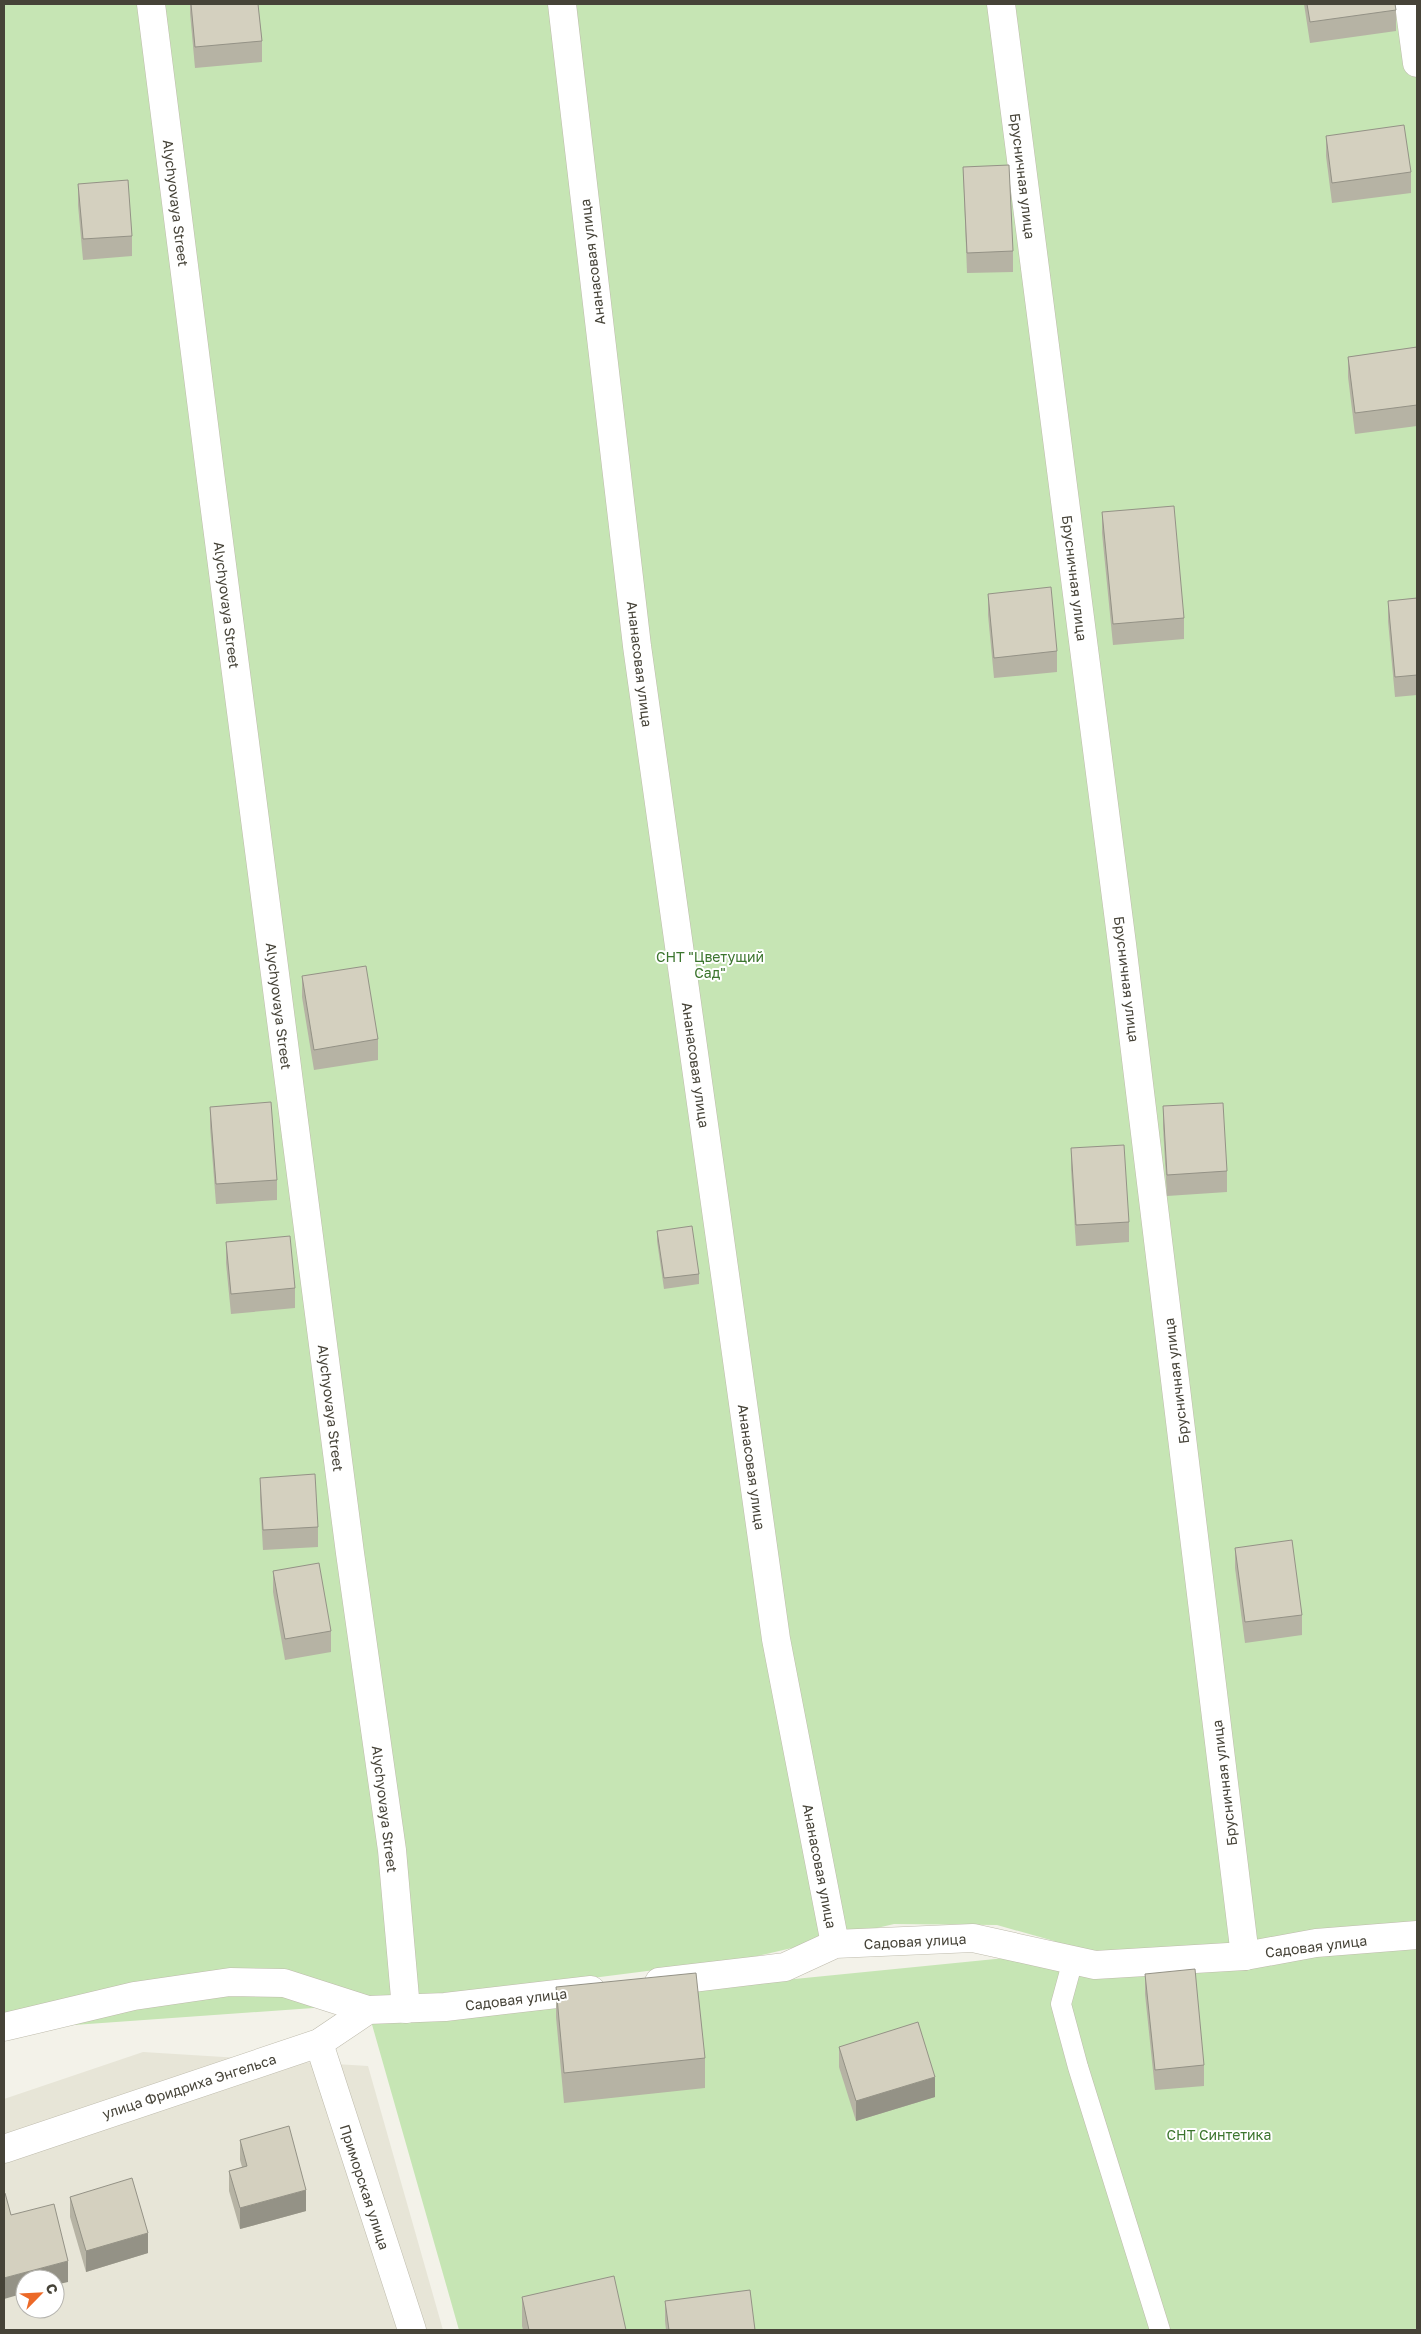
<svg xmlns="http://www.w3.org/2000/svg" width="1421" height="2334" viewBox="0 0 1421 2334" font-family="'Golos Text',sans-serif">
<style>
.residential{fill:#e7e5d7;fill-rule:evenodd}
.green{fill:#c6e5b4}
.lines{fill:none;stroke-linecap:round;stroke-linejoin:round}
.lane-casing{stroke:#bebbac;stroke-width:21}
.street-casing{stroke:#bebbac;stroke-width:29}
.lane{stroke:#fff;stroke-width:20}
.street{stroke:#fff;stroke-width:28}
.wall{fill:#b6b3a4}
.shaded-wall{fill:#949286}
.building{fill:#d4d0bf;stroke:#949286}
.labels{text-anchor:middle;dominant-baseline:central;stroke-width:4;stroke-linejoin:round;paint-order:stroke}
.street-label{font-size:14px;fill:#464338;stroke:#fff}
.park-label{font-size:14px;fill:#3c752e;stroke:#fff}
</style>
<rect width="100%" height="100%" fill="#f3f2e9"/>
<path class="residential" d="M143 2052 368 2066 443 2330H4V2099ZM25 2279H55V2309H25Z"/>
<path class="green" d="M4 4H1417V2330H459L371 2021 1065 1952 1054 1941 997 1925 894 1924 749 1958 411 2001 4 2030Z"/>
<g class="lines">
<g class="lane-casing">
<path id="lane" d="M1073 1960 1061 2004 1078 2067 1160 2330"/>
</g>
<g class="street-casing">
<g id="street">
<path d="M151 4 211 480 350 1553 392 1850 406 2009"/>
<path d="M562 4 637 646 776 1639 835 1944"/>
<path d="M1001 4 1122 944 1245 1956"/>
<path d="M1409 4 1417 63"/>
<path d="M659 1982 785 1967 835 1944 973 1938 1095 1965 1245 1956 1316 1943 1417 1935"/>
<path d="M4 2027 134 1996 230 1982 284 1983 368 2010"/>
<path d="M319 2043 412 2330"/>
<path d="M4 2149 319 2043 368 2010 445 2007 591 1990"/>
</g>
</g>
<use href="#lane" class="lane"/>
<use href="#street" class="street"/>
</g>
<g class="wall">
<path d="M190 4H258L262 41V62L195 68 190 13Z"/>
<path d="M1304 4H1395L1396 10V31L1310 43Z"/>
<path d="M1326 136 1411 172V193L1332 203 1326 156Z"/>
<path d="M963 167 1013 251V272L967 273Z"/>
<path d="M78 184 132 236V256L83 260 78 205Z"/>
<path d="M1417 347V426L1355 434 1348 377V357Z"/>
<path d="M1102 512 1184 618V639L1113 645 1102 533Z"/>
<path d="M988 594 1057 651V672L994 678 988 615Z"/>
<path d="M1417 598V695L1395 697 1388 621V601Z"/>
<path d="M302 976 378 1039V1060L314 1070 302 997Z"/>
<path d="M1163 1106 1227 1171V1192L1167 1196 1163 1127Z"/>
<path d="M210 1107 277 1180V1200L216 1204 210 1127Z"/>
<path d="M1071 1148 1129 1222V1242L1076 1246 1071 1169Z"/>
<path d="M657 1231 699 1274V1284L664 1289 657 1241Z"/>
<path d="M226 1242 295 1288V1308L231 1314 226 1263Z"/>
<path d="M260 1478 318 1527V1547L263 1550 260 1498Z"/>
<path d="M1235 1548 1302 1615V1635L1245 1643 1235 1568Z"/>
<path d="M273 1571 331 1631V1652L285 1660 273 1592Z"/>
<path d="M1145 1974 1204 2065V2086L1155 2090 1145 1994Z"/>
<path d="M556 1987 705 2058V2088L564 2103 556 2017Z"/>
<path d="M839 2047 935 2097 856 2121 839 2067Z"/>
<path d="M240 2140 306 2211 240 2229 229 2191V2171L242 2167 240 2160Z"/>
<path d="M70 2197 148 2253 86 2272 70 2217Z"/>
<path d="M522 2297 626 2330H523L522 2326Z"/>
<path d="M665 2301 755 2330H666L665 2321Z"/>
</g>
<g class="shaded-wall">
<path d="M935 2077V2097L856 2121V2101Z"/>
<path d="M306 2190V2211L240 2229V2208Z"/>
<path d="M148 2233V2253L86 2272V2251Z"/>
<path d="M68 2261V2282L55 2285V2279H25V2293L4 2299V2278Z"/>
</g>
<g class="building">
<path d="M191 4H258L262 41 195 47Z"/>
<path d="M1307 4H1395L1396 10 1310 22Z"/>
<path d="M1404 125 1411 172 1332 183 1326 136Z"/>
<path d="M1009 165 1013 251 967 253 963 167Z"/>
<path d="M128 180 132 236 83 239 78 184Z"/>
<path d="M1417 347V405L1355 413 1348 357Z"/>
<path d="M1174 506 1184 618 1113 624 1102 512Z"/>
<path d="M1051 587 1057 651 994 658 988 594Z"/>
<path d="M1417 598V675L1395 677 1388 601Z"/>
<path d="M366 966 378 1039 314 1050 302 976Z"/>
<path d="M271 1102 277 1180 216 1184 210 1107Z"/>
<path d="M1223 1103 1227 1171 1167 1175 1163 1106Z"/>
<path d="M1124 1145 1129 1222 1076 1225 1071 1148Z"/>
<path d="M692 1226 699 1274 664 1278 657 1231Z"/>
<path d="M290 1236 295 1288 231 1294 226 1242Z"/>
<path d="M315 1474 318 1527 263 1530 260 1478Z"/>
<path d="M1292 1540 1302 1615 1245 1622 1235 1548Z"/>
<path d="M319 1563 331 1631 285 1639 273 1571Z"/>
<path d="M1195 1969 1204 2065 1155 2070 1145 1974Z"/>
<path d="M696 1973 705 2058 564 2073 556 1987Z"/>
<path d="M918 2022 935 2077 856 2101 839 2047Z"/>
<path d="M289 2126 306 2190 240 2208 229 2171 247 2166 240 2140Z"/>
<path d="M132 2178 148 2233 86 2251 70 2197Z"/>
<path d="M4 2193H5L11 2215 54 2204 68 2261 4 2278Z"/>
<path d="M614 2276 626 2330H529L522 2297Z"/>
<path d="M750 2290 755 2330H669L665 2301Z"/>
</g>
<g class="labels">
<g class="street-label">
<text transform="translate(1023 176) rotate(83)">Брусничная улица</text>
<text transform="translate(176 203) rotate(83)">Alychyovaya Street</text>
<text transform="translate(592 262) rotate(-97)">Ананасовая улица</text>
<text transform="translate(1075 578) rotate(83)">Брусничная улица</text>
<text transform="translate(227 605) rotate(83)">Alychyovaya Street</text>
<text transform="translate(640 664) rotate(83)">Ананасовая улица</text>
<text transform="translate(1127 979) rotate(83)">Брусничная улица</text>
<text transform="translate(279 1006) rotate(83)">Alychyovaya Street</text>
<text transform="translate(696 1065) rotate(82)">Ананасовая улица</text>
<text transform="translate(1176 1381) rotate(-97)">Брусничная улица</text>
<text transform="translate(331 1408) rotate(83)">Alychyovaya Street</text>
<text transform="translate(752 1467) rotate(82)">Ананасовая улица</text>
<text transform="translate(1224 1783) rotate(-97)">Брусничная улица</text>
<text transform="translate(385 1809) rotate(83)">Alychyovaya Street</text>
<text transform="translate(820 1866) rotate(79)">Ананасовая улица</text>
<text transform="translate(915 1941) rotate(-3)">Садовая улица</text>
<text transform="translate(1316 1946) rotate(-7)">Садовая улица</text>
<text transform="translate(516 1999) rotate(-7)">Садовая улица</text>
<text transform="translate(189 2086) rotate(-18)">улица Фридриха Энгельса</text>
<text transform="translate(365 2187) rotate(72)">Приморская улица</text>
</g>
<g class="park-label">
<text x="710" y="956">СНТ "Цветущий<tspan x="710" dy="16">Сад"</tspan></text>
<text x="1219" y="2134">СНТ Синтетика</text>
</g>
</g>
<rect width="1421" height="2334" fill="none" stroke="#464338" stroke-width="10"/>
<g transform="translate(40 2294) rotate(66)"><circle r="24" fill="#ffffff" stroke="#b5b4af"/>
<path d="M0-4L9 19L0 12L-9 19Z" fill="#ec6927"/>
<text y="-8" font-size="14" font-weight="bold" text-anchor="middle" fill="#464338">С</text>
</g>
</svg>
